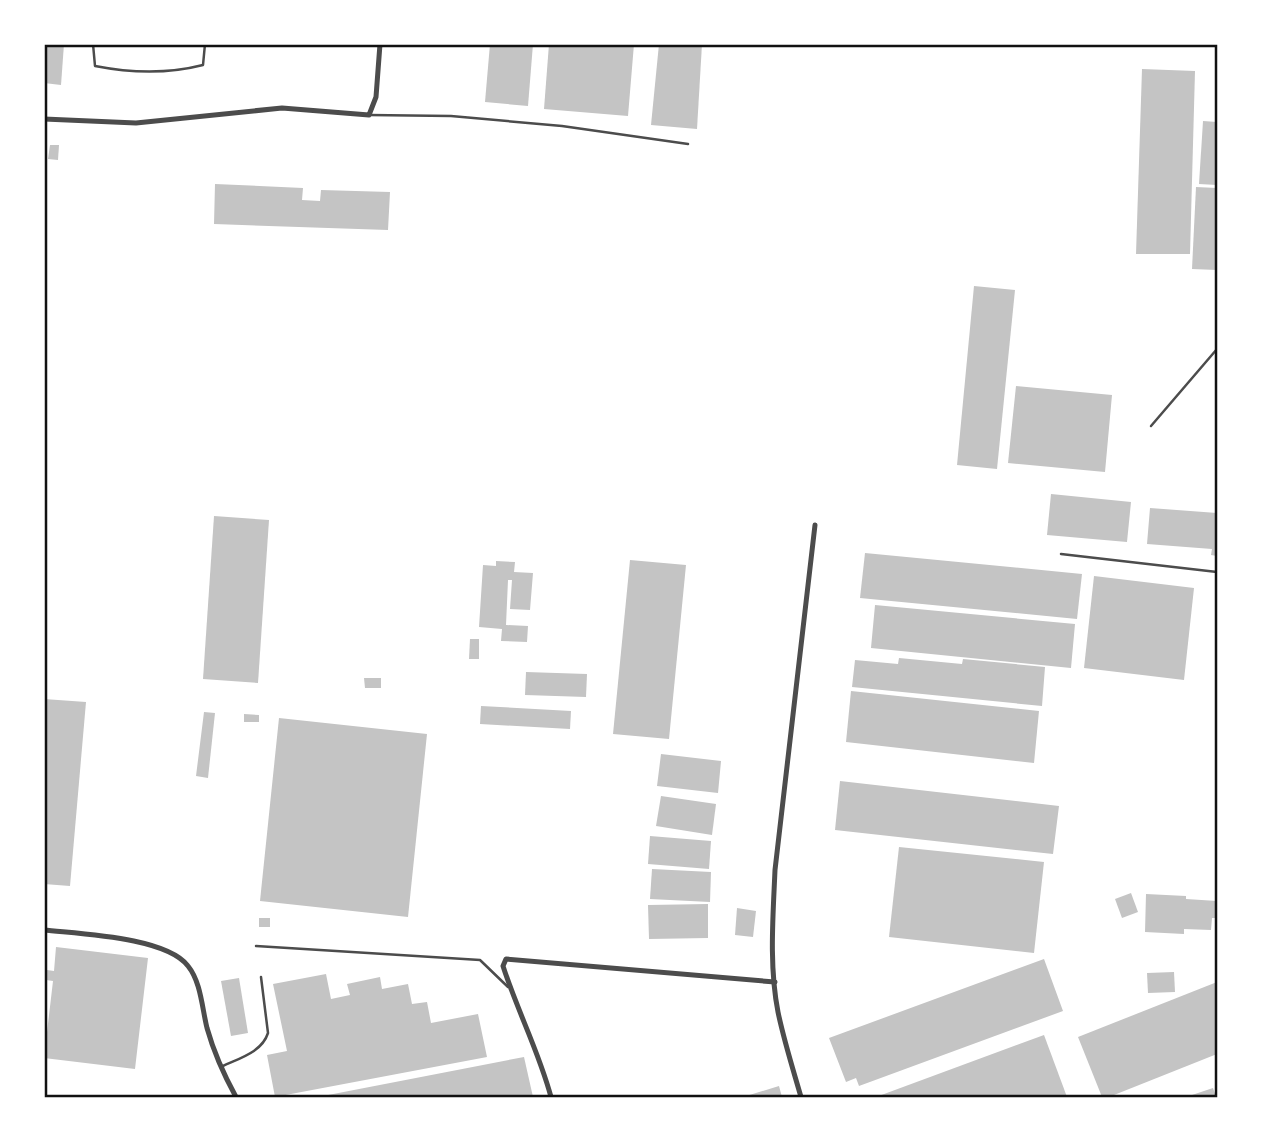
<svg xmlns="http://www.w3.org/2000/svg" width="1261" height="1141" viewBox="0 0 1261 1141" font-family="'PT Sans Narrow',sans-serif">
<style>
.building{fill:#c4c4c4}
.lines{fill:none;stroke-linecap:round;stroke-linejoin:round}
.service{stroke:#4c4c4c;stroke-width:2.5}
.minor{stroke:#4c4c4c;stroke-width:5}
.neatline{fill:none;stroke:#111;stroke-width:2.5}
</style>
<rect width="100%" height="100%" fill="#fff"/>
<g class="building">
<path d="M44 44H64L61 85 44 83Z"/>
<path d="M490 44H533L528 106 485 102Z"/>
<path d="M549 44H634L628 116 544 109Z"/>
<path d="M659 44H702L697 129 651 125Z"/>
<path d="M1142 69 1195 71 1190 254H1136Z"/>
<path d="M1203 121 1217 122V185L1199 184Z"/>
<path d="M50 145H59L58 160 48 159Z"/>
<path d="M215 184 303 188 302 200 320 201 321 190 390 192 388 230 214 224Z"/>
<path d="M1196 187 1217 188V270L1192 269Z"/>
<path d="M974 286 1015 290 997 469 957 465Z"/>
<path d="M1016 386 1112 395 1105 472 1008 463Z"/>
<path d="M1051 494 1131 502 1127 542 1047 535Z"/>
<path d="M1150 508 1217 513V556L1211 555 1212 549 1147 544Z"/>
<path d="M214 516 269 520 258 683 203 679Z"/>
<path d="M865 553 1082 574 1077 619 860 598Z"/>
<path d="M630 560 686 565 669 739 613 734Z"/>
<path d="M496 561 515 562 514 572 533 573 530 610 510 609 512 580H508L506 625 528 626 527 642 501 641 502 629 479 627 483 565 496 566Z"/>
<path d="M1094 576 1194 588 1184 680 1084 668Z"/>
<path d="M875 605 1075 624 1071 668 871 648Z"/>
<path d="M470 639H479V659H469Z"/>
<path d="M899 658 962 664 963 659 1045 667 1042 706 852 687 855 660 898 664Z"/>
<path d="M526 672 587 674 586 697 525 695Z"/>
<path d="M364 678H381V688H365Z"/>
<path d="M851 691 1039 711 1034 763 846 742Z"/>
<path d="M44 699 86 702 70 886 44 884Z"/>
<path d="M481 706 571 711 570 729 480 724Z"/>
<path d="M204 712 215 713 208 778 196 776Z"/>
<path d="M244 714 259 715V722H244Z"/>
<path d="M279 718 427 734 408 917 260 901Z"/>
<path d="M661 754 721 761 718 793 657 786Z"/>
<path d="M840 781 1059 806 1053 854 835 830Z"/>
<path d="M661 796 716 804 712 835 656 826Z"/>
<path d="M650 836 711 841 709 869 648 864Z"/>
<path d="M899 847 1044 862 1034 953 889 937Z"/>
<path d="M652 869 711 872 710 902 650 899Z"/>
<path d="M1131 893 1138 912 1122 918 1115 899Z"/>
<path d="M1146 894 1186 896V899L1217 901 1216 918H1212L1211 930 1184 929V934L1145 932Z"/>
<path d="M708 904V938L649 939 648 905Z"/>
<path d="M737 908 756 911 753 937 735 935Z"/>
<rect x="259" y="918" width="11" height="9"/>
<path d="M56 947 148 958 135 1069 44 1058 53 981 46 980 47 970 54 971Z"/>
<path d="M1044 959 1063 1011 859 1086 856 1078 846 1082 829 1038Z"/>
<path d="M1174 972 1175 992 1148 993 1147 973Z"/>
<path d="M326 974 331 999 350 995 347 984 380 977 382 989 408 984 412 1004 427 1002 431 1023 478 1014 487 1057 275 1097 267 1055 287 1051 273 984Z"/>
<path d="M239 978 248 1033 231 1036 221 981Z"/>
<path d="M1217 982V1054L1109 1097H1102L1078 1037Z"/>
<path d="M1044 1035 1067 1097H876Z"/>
<path d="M524 1057 533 1097H323V1096Z"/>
<path d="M779 1086 782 1097H743Z"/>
<path d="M1213 1088 1216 1097H1192V1095Z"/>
</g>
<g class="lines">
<g class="service">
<path d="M93 44 95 66C131 73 168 74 203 65L205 44"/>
<path d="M369 115 451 116 562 126 688 144"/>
<path d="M1151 426 1217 349"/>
<path d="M1061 554 1217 572"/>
<path d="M256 946 480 960 508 987"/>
<path d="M223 1066C240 1058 262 1052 268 1033L261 977"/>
</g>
<g class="minor">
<path d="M44 119 136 123 282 108 369 115 376 97 380 44"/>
<path d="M44 930C79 934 166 937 188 966 201 982 202 1008 207 1028 214 1053 224 1075 236 1097"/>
<path d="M551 1097C539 1052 517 1010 503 966L506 959 775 982"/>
<path d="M801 1097C793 1069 784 1041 778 1012 769 966 773 917 775 870L815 525"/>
</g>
</g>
<rect width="1261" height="1141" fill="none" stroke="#ffffff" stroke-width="91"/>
<rect x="46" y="46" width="1170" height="1050" class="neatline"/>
</svg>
